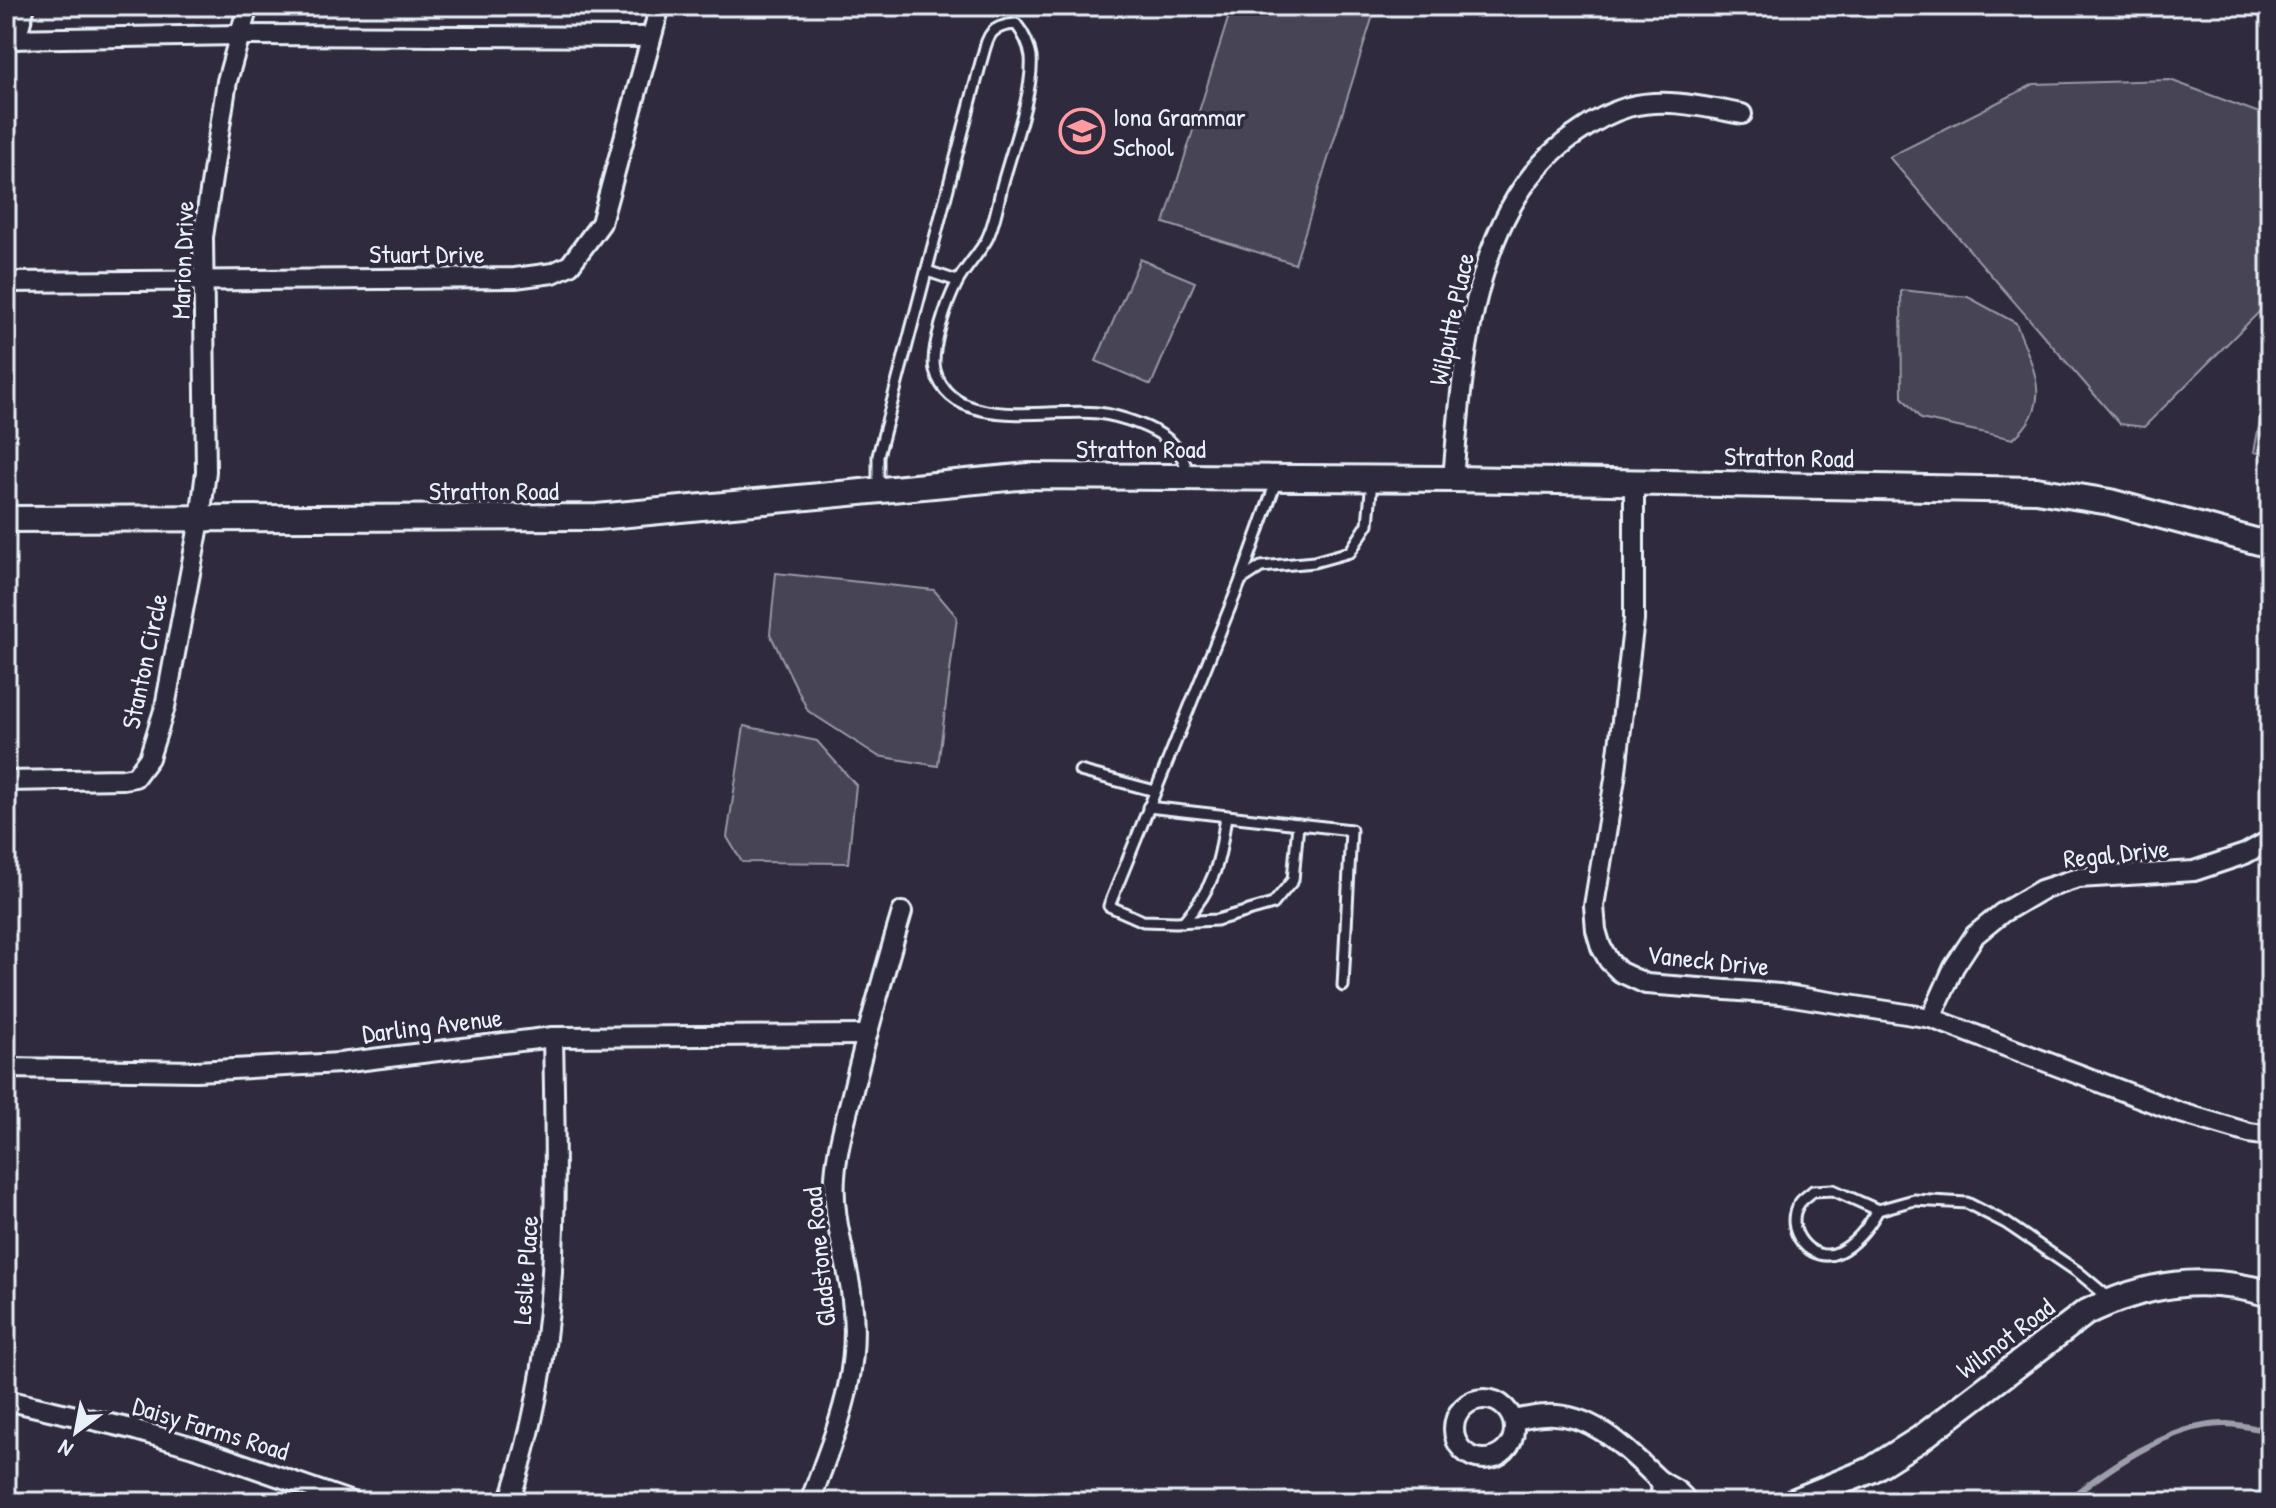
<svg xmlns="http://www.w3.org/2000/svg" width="2276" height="1508" viewBox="0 0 2276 1508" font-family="'Patrick Hand',sans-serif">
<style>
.park{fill:url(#park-tufts);stroke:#979aa6;stroke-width:2}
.pitch{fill:#464455;stroke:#979aa6;stroke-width:2}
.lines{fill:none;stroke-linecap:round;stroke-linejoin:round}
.stream{stroke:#9c9fab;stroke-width:6}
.lane-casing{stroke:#e8f1f8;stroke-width:15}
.street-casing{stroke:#e8f1f8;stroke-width:24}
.secondary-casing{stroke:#e8f1f8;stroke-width:30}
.lane{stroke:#2f2a3d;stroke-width:9}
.street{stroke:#2f2a3d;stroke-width:18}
.secondary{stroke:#2f2a3d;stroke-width:24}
.labels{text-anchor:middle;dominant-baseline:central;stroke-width:7;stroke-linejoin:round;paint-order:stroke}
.poi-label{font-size:26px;fill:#e8f1f8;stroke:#2f2a3d;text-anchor:start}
.street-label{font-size:26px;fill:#e8f1f8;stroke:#2f2a3d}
</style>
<defs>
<pattern id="park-tufts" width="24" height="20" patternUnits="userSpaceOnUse" patternTransform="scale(2)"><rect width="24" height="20" fill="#464455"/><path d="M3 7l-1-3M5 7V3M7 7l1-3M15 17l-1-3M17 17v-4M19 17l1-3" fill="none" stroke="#615f6e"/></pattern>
</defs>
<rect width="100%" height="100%" fill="#2f2a3d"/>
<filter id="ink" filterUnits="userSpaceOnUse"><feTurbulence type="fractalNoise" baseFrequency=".0125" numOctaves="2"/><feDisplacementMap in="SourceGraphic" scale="16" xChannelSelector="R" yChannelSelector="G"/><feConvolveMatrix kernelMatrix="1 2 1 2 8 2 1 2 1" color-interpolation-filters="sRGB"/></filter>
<g filter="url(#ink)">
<path class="park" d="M2270 367V455L2254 452Z"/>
<g class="pitch">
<path d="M1232 6H1376L1295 264 1164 223Z"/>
<path d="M2170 80 2270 117V301L2144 427 2120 424 1889 157 2034 84Z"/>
<path d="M1140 259 1195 282 1151 385 1096 361Z"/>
<path d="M1901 290 1968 297 2016 323C2032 367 2056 403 2013 439L1921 419 1902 397Z"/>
<path d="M776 573 934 590 957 617 938 766 878 756 808 711 770 634Z"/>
<path d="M744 726 817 741 856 785 848 863 742 862 727 837Z"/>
</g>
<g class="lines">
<path class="stream" d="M2065 1502C2106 1470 2172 1422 2227 1424 2241 1425 2256 1428 2270 1432"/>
<g class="lane-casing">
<g id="lane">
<path d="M927 271 957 281"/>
<path d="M1277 479 1241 580 1109 906 1143 921 1176 922 1217 920 1273 904 1293 880 1298 824"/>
<path d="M878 489V456L981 62C988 38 987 26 1016 24 1024 34 1029 44 1031 57 1034 91 1011 152 1002 186 998 203 995 223 987 239 979 254 964 269 957 283 947 302 930 350 935 370 952 434 1052 407 1098 413 1121 416 1154 427 1171 442 1180 450 1184 462 1189 473"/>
<path d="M1241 580 1261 567 1314 562 1350 552 1368 524 1372 480"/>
<path d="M1080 771 1155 791"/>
<path d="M1148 807 1351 830 1343 986"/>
<path d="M1183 922C1216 885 1219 863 1226 816"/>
<path d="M1878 1210C1869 1226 1857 1243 1839 1252 1812 1266 1782 1229 1799 1204 1802 1199 1809 1195 1813 1191L1833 1190 1878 1210 1914 1200 1967 1203 2006 1223 2078 1272 2109 1298"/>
</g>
</g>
<g class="street-casing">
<g id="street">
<path d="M6 39 239 35 650 37"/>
<path d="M16 39 25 6"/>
<path d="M6 282 515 278 553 273 570 265 601 223 660 6"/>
<path d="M1453 479C1463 364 1471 201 1579 132 1593 122 1611 112 1628 107 1666 97 1704 107 1742 114"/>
<path d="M1634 483V620L1615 779 1594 906 1596 930 1601 947 1609 961 1620 972 1646 984 1780 994 1931 1018 2178 1112 2249 1133 2270 1136"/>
<path d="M6 781 123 779 135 777 149 758 165 707 200 520 206 471 203 237 227 81 248 6"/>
<path d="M1931 1018 1954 967 1975 935 2002 913 2041 890 2078 878 2194 871 2245 854 2270 840"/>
<path d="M6 1068 196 1071 340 1063 553 1037 865 1035"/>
<circle cx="1484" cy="1429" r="30"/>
<path d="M6 1400 132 1429 197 1448 352 1502"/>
<path d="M1514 1420C1524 1418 1535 1415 1545 1415 1593 1412 1627 1450 1658 1479 1669 1488 1679 1488 1687 1502"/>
<path d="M1662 1482 1661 1492 1666 1502"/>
<path d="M509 1502C562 1350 556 1195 553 1037"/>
<path d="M810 1502C837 1427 863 1373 851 1291 845 1253 832 1216 835 1177 837 1148 845 1122 852 1094 867 1032 884 973 902 912"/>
<path d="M2265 1502 2270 1498"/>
</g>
</g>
<g class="secondary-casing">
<g id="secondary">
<path d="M6 519 597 517 1029 476 1453 479 2036 490 2110 502 2270 545"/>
<path d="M1793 1502 1871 1470 1920 1439 2085 1313C2147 1283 2203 1274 2270 1294"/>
</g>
</g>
<use href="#lane" class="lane"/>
<use href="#street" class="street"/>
<use href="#secondary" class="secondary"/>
</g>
</g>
<defs>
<g id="school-ring" transform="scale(2.3)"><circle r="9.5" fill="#2f2a3d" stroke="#ff9aa2" stroke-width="1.5"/><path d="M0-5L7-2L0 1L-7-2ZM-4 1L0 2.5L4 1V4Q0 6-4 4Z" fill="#ff9aa2"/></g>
</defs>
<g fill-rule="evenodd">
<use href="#school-ring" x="1082" y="131"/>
</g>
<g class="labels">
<g class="poi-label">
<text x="1113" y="116">Iona Grammar<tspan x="1113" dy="30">School</tspan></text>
</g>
<g class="street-label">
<text x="427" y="253">Stuart Drive</text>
<text transform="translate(182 260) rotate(-88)">Marion Drive</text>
<text transform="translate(1451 319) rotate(-78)">Wilputte Place</text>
<text x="1141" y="448">Stratton Road</text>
<text transform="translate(1789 457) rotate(1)">Stratton Road</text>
<text x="494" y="490">Stratton Road</text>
<text transform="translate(144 661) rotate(-78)">Stanton Circle</text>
<text transform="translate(2116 853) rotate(-6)">Regal Drive</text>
<text transform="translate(1708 960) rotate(6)">Vaneck Drive</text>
<text transform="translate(432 1025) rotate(-7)">Darling Avenue</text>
<text transform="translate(819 1257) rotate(-96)">Gladstone Road</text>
<text transform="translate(525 1270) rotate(-86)">Leslie Place</text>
<text transform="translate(2005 1338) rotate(-37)">Wilmot Road</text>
<text transform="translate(211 1428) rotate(17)">Daisy Farms Road</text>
</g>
</g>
<rect width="2276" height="1508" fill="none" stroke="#2f2a3d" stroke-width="32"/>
<rect x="16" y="16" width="2244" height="1476" fill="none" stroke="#e8f1f8" stroke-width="3" filter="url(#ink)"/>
<g transform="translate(76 1432) rotate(212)" stroke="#2f2a3d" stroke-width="6" paint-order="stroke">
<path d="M0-6L14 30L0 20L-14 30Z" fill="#e8f1f8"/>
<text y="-12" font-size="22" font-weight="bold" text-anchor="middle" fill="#e8f1f8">N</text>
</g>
</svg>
